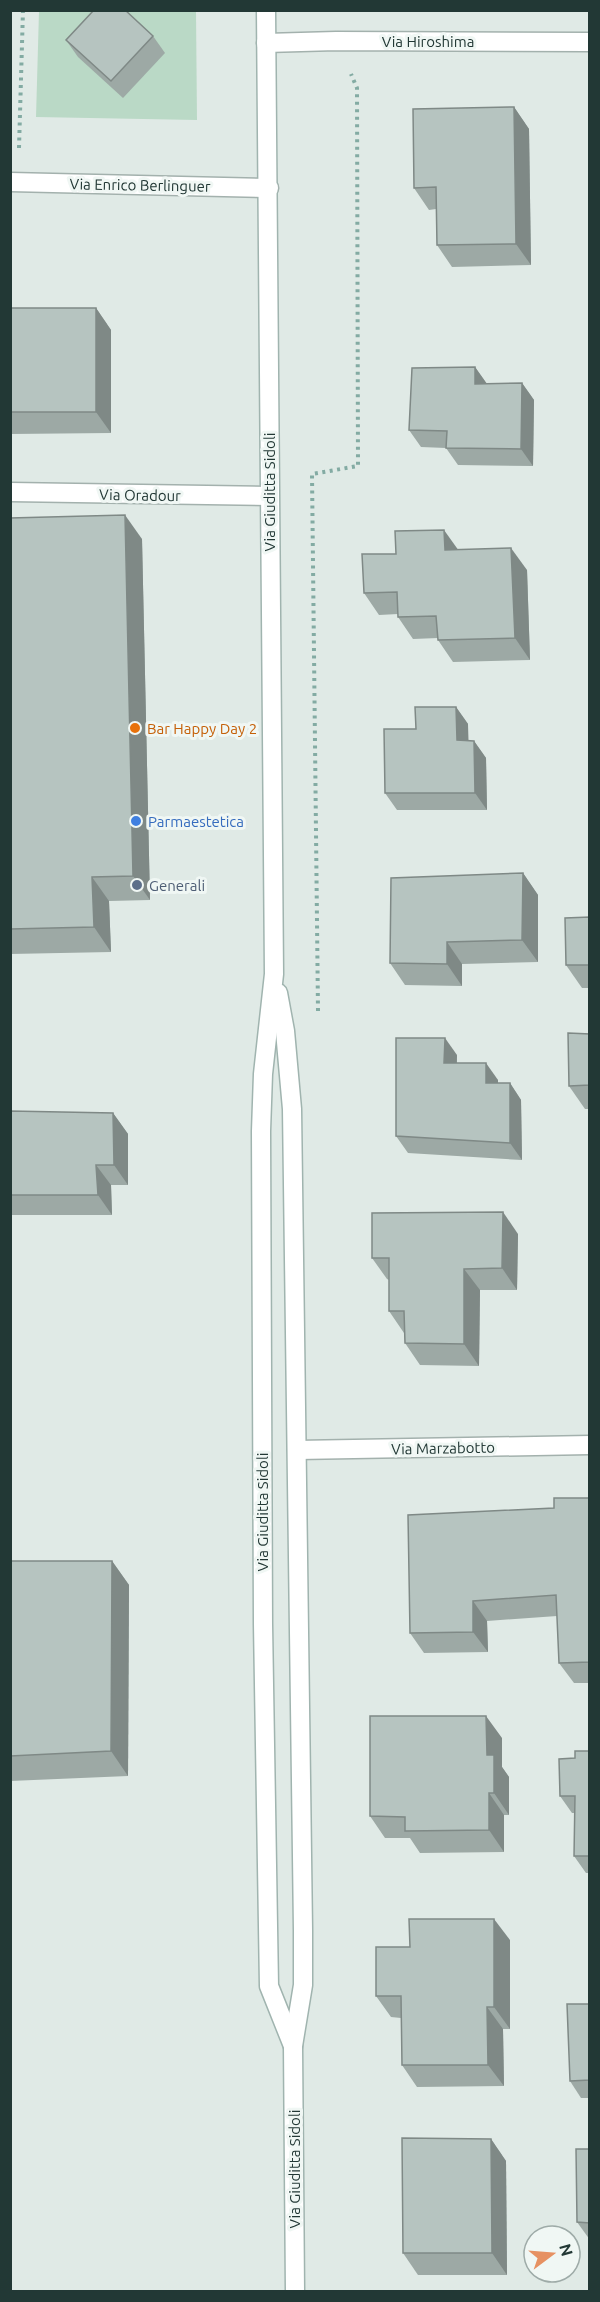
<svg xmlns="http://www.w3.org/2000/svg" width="600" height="2302" viewBox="0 0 600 2302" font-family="Ubuntu,sans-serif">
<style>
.green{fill:#bad9c6}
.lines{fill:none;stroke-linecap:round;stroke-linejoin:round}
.street-casing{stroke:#a3b1ad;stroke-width:21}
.secondary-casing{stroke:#a0b4af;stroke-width:21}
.path{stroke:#83aba3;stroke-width:4;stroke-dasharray:3 4.5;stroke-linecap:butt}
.street{stroke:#fff;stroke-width:18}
.secondary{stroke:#fff;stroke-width:18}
.wall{fill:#9da9a5}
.shaded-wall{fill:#7f8986}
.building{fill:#b6c4c0;stroke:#7f8986;stroke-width:1.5}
.food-dot{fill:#e8710a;stroke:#f0f7f4;stroke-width:2}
.shop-dot{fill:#3f7fe0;stroke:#f0f7f4;stroke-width:2}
.service-dot{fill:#5c6f8a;stroke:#f0f7f4;stroke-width:2}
.labels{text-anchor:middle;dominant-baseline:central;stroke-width:6;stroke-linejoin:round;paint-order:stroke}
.street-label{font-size:15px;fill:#223835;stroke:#f0f7f4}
.food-label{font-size:15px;fill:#c56008;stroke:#f0f7f4;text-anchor:start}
.shop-label{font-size:15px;fill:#366cbe;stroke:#f0f7f4;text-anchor:start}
.service-label{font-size:15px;fill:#4e5e75;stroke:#f0f7f4;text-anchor:start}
</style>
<rect width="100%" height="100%" fill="#e0eae6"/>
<path class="green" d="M39 11H196L197 120 36 117Z"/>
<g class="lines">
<g class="street-casing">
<g id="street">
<path d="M266 43 336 41 590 42"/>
<path d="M10 182 269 188"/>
<path d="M10 492 269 496"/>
<path d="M297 1450 590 1445"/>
</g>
</g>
<g class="secondary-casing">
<g id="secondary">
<path d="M266 10 274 974 263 1074 261 1131 263 1624 269 1986 293 2046"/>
<path d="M278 993 285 1031 292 1109 303 1930V1985L293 2046 295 2292"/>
</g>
</g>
<g class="path">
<path d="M19 148 23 10"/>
<path d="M318 1011 312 474 358 466 357 88 351 74"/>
</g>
<use href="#street" class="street"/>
<use href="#secondary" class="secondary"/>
</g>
<g class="wall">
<path d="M153 36 165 53 123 98 78 57 66 40Z"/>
<path d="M514 107 529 129 531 265 452 267 437 245 436 209 429 210 414 188Z"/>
<path d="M10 308H96L111 330V433L10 434Z"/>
<path d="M475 367 487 384 522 383 534 400 533 466 458 465 446 448 421 447 409 430Z"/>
<path d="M10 518 142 539 150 900 109 901 111 952 10 954Z"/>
<path d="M458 550 527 570 530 660 453 662 438 640V638L413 639 398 617V614L379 615 364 593 396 554Z"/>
<path d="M456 707 468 724V741H474L486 758 487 810H397L385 793 416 729Z"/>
<path d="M523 873 538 895V962L462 964V986L405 985 390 963Z"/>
<path d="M590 917V988H582L566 965Z"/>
<path d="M590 1034V1109H585L569 1086Z"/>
<path d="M457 1055V1063L498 1080V1083H510L521 1100 522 1160 408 1153 396 1136Z"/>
<path d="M10 1111 113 1113 128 1134V1185H111L112 1215H10Z"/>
<path d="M518 1234 517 1290H480L479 1366 420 1365 405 1343 404 1333 389 1311V1280L387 1279 372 1258Z"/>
<path d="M590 1498V1683H574L559 1663 557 1616 487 1621 488 1652 424 1653 410 1633 554 1508Z"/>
<path d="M10 1561H112L129 1585 128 1776 10 1781Z"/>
<path d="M502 1738V1767L509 1777V1815H504V1852L420 1853 410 1838H385L370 1816Z"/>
<path d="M590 1751V1873H586L574 1856 575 1813H572L560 1796 575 1758Z"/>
<path d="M510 1940V2029H503L504 2086 417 2087 402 2065 401 2018 391 2017 376 1996 410 1947Z"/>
<path d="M590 2004V2098H581L570 2081Z"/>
<path d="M491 2139 506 2161 507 2275H418L403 2253Z"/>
<path d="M590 2149V2240L577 2222Z"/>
</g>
<g class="shaded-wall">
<path d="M514 107 529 129 531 265 516 244Z"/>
<path d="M96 308 111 330V433L96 412Z"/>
<path d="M475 367 487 384H475Z"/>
<path d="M522 383 534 400 533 466 521 449Z"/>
<path d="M125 515 142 539 150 900 133 876Z"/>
<path d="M444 530 459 551 445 550Z"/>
<path d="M511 548 527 570 530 660 515 638Z"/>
<path d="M456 707 468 724 469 758 457 740Z"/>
<path d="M474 741 486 758 487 810 475 793Z"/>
<path d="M523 873 538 895V962L522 940Z"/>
<path d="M92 877 109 901 111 952 94 927Z"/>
<path d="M447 942 462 964V986L447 964Z"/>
<path d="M445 1038 457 1055 456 1080 444 1063Z"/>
<path d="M486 1063 498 1080V1100L486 1083Z"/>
<path d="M510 1083 521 1100 522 1160 510 1143Z"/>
<path d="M113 1113 128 1134V1185L114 1165Z"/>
<path d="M96 1165 111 1185 112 1215 98 1195Z"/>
<path d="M503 1212 518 1234 517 1290 502 1268Z"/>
<path d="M464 1269 480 1290 479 1366 464 1344Z"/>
<path d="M112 1561 129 1585 128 1776 111 1751Z"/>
<path d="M473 1601 487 1621 488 1652 473 1632Z"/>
<path d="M486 1716 502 1738V1767L509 1777V1815L494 1793 487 1755Z"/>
<path d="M489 1793 504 1815V1852L489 1830Z"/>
<path d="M494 1919 510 1940V2029L494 2007Z"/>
<path d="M487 2007 503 2029 504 2086 488 2065Z"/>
<path d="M491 2139 506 2161 507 2275 492 2253Z"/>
</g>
<g class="building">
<path d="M94 10H125L153 36 111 81 66 40Z"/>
<path d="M514 107 516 244 437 245 436 187 414 188 413 109Z"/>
<rect x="10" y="308" width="86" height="104"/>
<path d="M475 367V384L522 383 521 449 446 448 447 431 409 430 412 368Z"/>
<path d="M125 515 133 876 92 877 94 927 10 929V518Z"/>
<path d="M444 530 445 550 511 548 515 638 438 640 436 616 398 617 397 592 364 593 362 554H396L395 531Z"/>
<path d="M415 707H456L457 740 474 741 475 793H385L384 729H416Z"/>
<path d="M523 873 522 940 447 942V964L390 963 391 878Z"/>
<path d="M590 917V965H566L565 918Z"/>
<path d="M568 1033 590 1034V1085L569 1086Z"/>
<path d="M396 1038H445L444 1063H486V1083H510V1143L396 1136Z"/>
<path d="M10 1111 113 1113 114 1165H96L98 1195H10Z"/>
<path d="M503 1212 502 1268 464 1269V1344L405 1343 404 1311H389V1258H372V1213Z"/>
<path d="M554 1498H590V1662L559 1663 556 1595 473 1601V1632L410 1633 408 1515 554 1508Z"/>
<path d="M10 1561H112L111 1751 10 1756Z"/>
<path d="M370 1716H486L487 1755H494V1793H489V1830L405 1831V1817L370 1816Z"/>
<path d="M575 1751H590V1856H574L575 1796H560L559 1759 575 1758Z"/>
<path d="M409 1919H494V2007H487L488 2065H402L401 1996H376V1947H410Z"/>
<path d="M567 2004H590V2080L570 2081Z"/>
<path d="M402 2138 491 2139 492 2253H403Z"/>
<path d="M576 2149H590V2223L577 2222Z"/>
</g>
<circle class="food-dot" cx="135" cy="728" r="6"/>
<circle class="shop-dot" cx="136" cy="821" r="6"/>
<circle class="service-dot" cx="137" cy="885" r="6"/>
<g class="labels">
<g class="street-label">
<text x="428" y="41">Via Hiroshima</text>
<text transform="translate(140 185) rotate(1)">Via Enrico Berlinguer</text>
<text transform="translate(269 492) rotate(-90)">Via Giuditta Sidoli</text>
<text transform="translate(140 495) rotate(1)">Via Oradour</text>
<text transform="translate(443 1448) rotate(-1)">Via Marzabotto</text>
<text transform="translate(262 1512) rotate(-90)">Via Giuditta Sidoli</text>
<text transform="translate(294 2169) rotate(-90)">Via Giuditta Sidoli</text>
</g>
<g class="food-label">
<text x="147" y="728">Bar Happy Day 2</text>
</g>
<g class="shop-label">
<text x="148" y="821">Parmaestetica</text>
</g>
<g class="service-label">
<text x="149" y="885">Generali</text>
</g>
</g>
<rect width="600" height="2302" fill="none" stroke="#223835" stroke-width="24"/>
<g transform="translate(552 2254) rotate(74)"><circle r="28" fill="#f0f7f4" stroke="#9eaba8" stroke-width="1.5"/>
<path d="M0-4.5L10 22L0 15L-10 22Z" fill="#e69162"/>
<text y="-9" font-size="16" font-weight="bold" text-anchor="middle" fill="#223835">N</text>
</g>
</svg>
